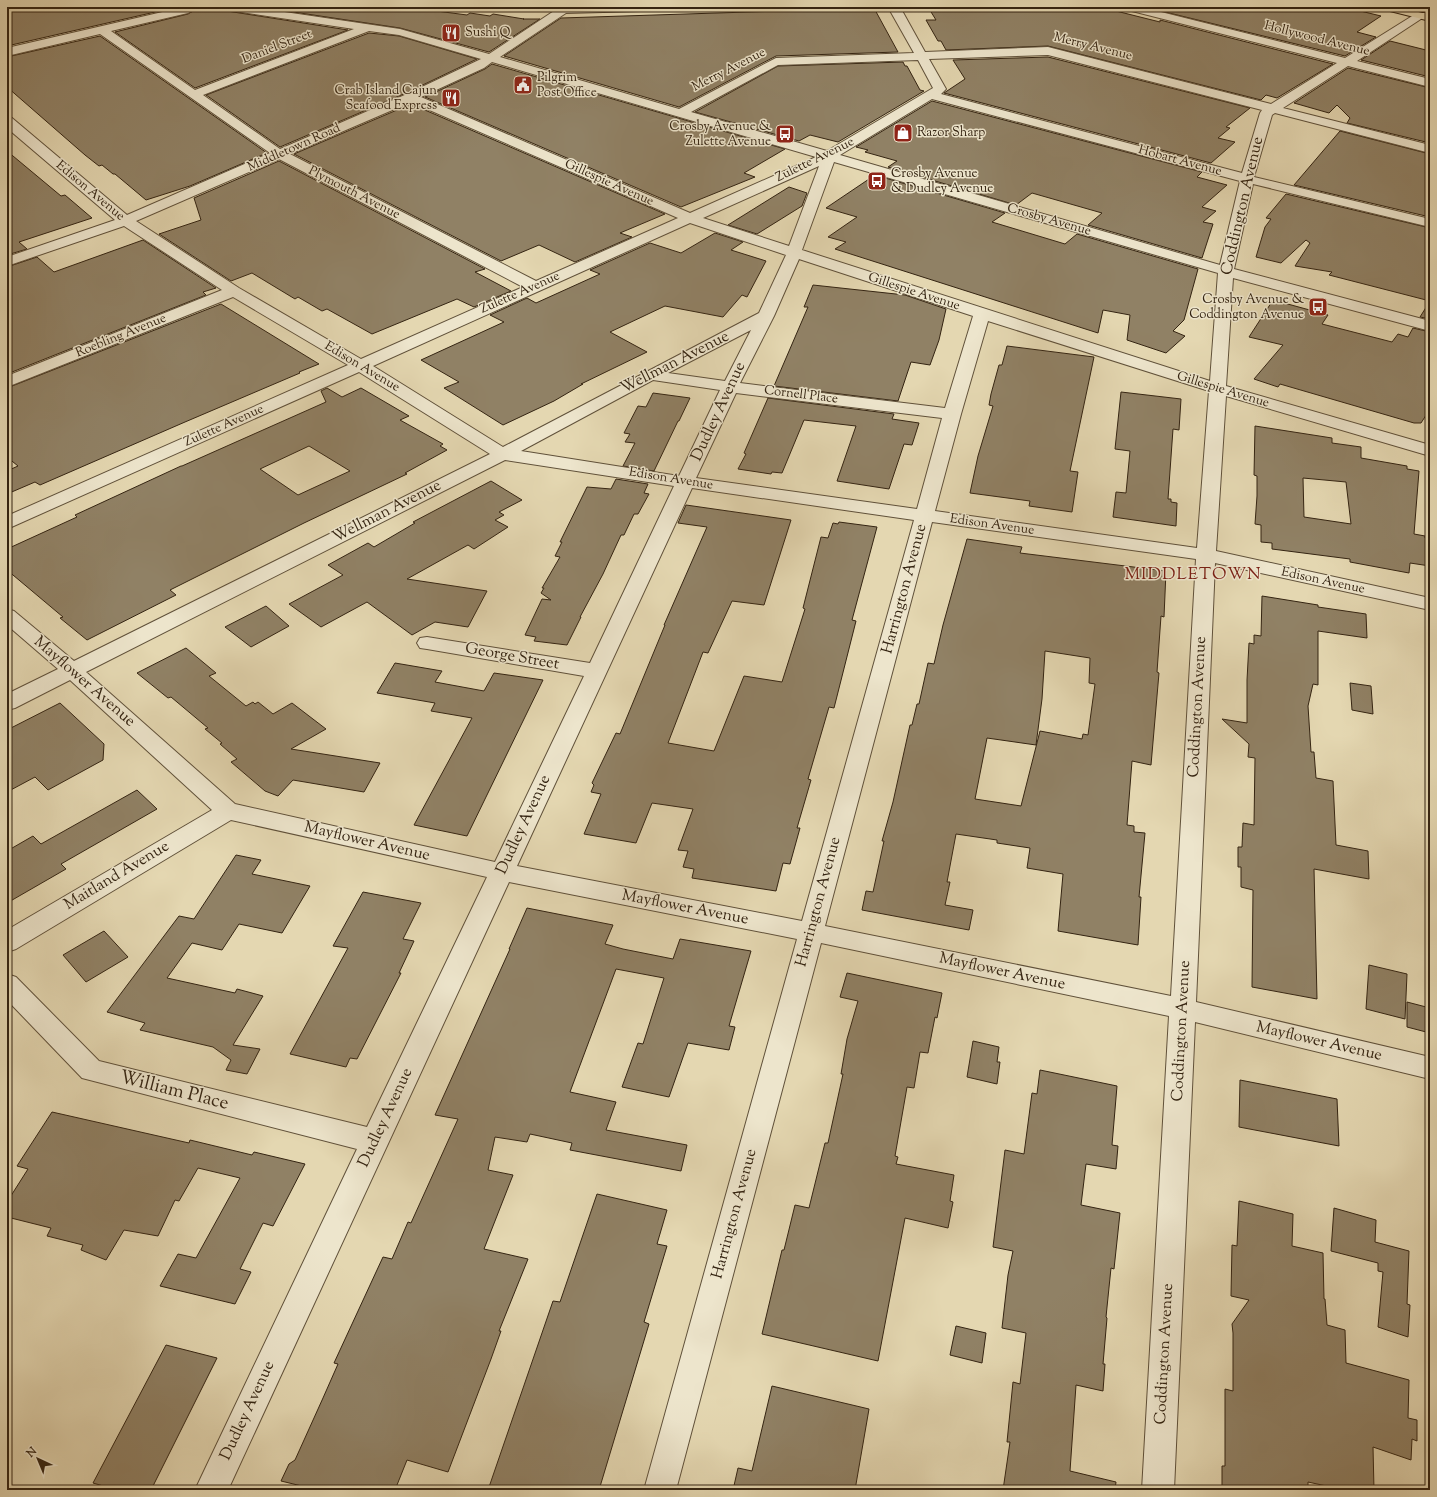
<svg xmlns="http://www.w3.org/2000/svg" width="1437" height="1497" viewBox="0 0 1437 1497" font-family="'Sorts Mill Goudy',serif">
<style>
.building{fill:#908165;stroke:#342412;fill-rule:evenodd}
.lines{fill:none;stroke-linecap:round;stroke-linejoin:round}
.minor-casing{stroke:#60513a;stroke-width:2}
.major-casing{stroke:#342412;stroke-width:2}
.minor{fill:#ede5cc;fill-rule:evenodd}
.major{fill:#e4d7b1;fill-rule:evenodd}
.labels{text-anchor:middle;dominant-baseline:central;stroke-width:3;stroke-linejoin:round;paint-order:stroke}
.far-poi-label{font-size:13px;fill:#342412;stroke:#ede5cc;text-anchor:start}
.far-street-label{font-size:13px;fill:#342412;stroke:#ede5cc}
.street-label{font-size:16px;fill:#342412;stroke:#ede5cc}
.neighbourhood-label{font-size:17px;letter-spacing:1px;fill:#7a1f14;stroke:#ede5cc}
.near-street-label{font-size:19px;fill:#342412;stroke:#ede5cc}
</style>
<rect width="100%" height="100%" fill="#e4d7b1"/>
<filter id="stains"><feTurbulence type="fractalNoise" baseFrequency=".005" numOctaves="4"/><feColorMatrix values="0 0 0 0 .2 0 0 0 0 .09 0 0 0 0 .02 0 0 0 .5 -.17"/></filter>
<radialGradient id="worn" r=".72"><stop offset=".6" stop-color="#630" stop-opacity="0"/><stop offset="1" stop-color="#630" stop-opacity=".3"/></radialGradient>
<g class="building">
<path d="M7 7H177L7 46Z"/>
<path d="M200 7H220L227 11 348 30 195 88 115 32 188 14Z"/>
<path d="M260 7H406L467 15 470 13 490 16 493 14 524 19H523H540L489 52 400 28Z"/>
<path d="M928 7H1100L1160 22V20L1333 64 1277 98 1266 95 1261 100 1048 46 946 50 941 41H938L926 20H936Z"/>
<path d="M1162 7H1344L1381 16 1357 32 1376 37 1345 56 1161 11Z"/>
<path d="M874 8 898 52 776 56 679 107 504 56 561 18Z"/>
<path d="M369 33 399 36 477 59 406 93 280 147 206 95Z"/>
<path d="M100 36 267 153 190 186 146 200 115 174H113L102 165 99 166 85 155 7 87V57Z"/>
<path d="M1390 41 1430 51V77L1361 60Z"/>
<path d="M1048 57 1250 108 1226 127 1230 128 1218 138 1235 142 1211 163 944 93 965 79 953 60Z"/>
<path d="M903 62 905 66H907L920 90 924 91 838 142 810 135 799 141 695 112 778 66Z"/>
<path d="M492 64 785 149 744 173 755 177 681 207 425 97 485 69Z"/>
<path d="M1348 68 1430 88V143L1347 123 1350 118 1337 105 1329 113 1294 103Z"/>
<path d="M932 101 1202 172 1197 177 1227 185 1202 207 1216 211 1203 222 1213 224 1202 258 1088 225 1102 213 1032 193 1016 205 888 167 897 161 865 152 868 150 856 147Z"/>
<path d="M411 104 665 214 620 233 632 237 575 262 539 245 501 261 294 154Z"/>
<path d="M1340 131 1430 154V217L1294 185Z"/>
<path d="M7 151 61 196 65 195 92 218 19 242 27 249 7 255Z"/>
<path d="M279 161 485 269 475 272 511 291 474 307 457 299 372 334 327 309 322 311 298 297 295 299 252 273 231 281 159 234 201 220 194 198Z"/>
<path d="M875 175 1005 213 992 222 1065 244 1077 234 1198 269 1184 320 1173 331 1185 336 1166 353 1127 340 1130 315 1103 310 1098 333 835 249 846 242 828 237 857 217 826 208Z"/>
<path d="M789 187 807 193 802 206 757 234 728 225Z"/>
<path d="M1286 194 1430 228V237L1425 240 1430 241V301L1329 275 1332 272 1295 266 1310 243 1306 240 1281 263 1256 257 1265 227 1271 219 1266 218Z"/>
<path d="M715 233 743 242 731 250 766 261 747 297 742 295 723 317 665 306 610 332 647 352 581 384H583L554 401 503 425 444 388 459 382 421 360 504 322 490 315 527 298 536 303 600 274 590 270 650 243 681 253Z"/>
<path d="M143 240 216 288 203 292 206 295 7 374V267L37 257 54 272Z"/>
<path d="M813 285 905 295 946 309 939 340 930 365 911 362 898 401 774 386 808 307H804Z"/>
<path d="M1273 300 1328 315 1322 324 1392 342 1398 334 1408 337 1413 328 1430 332V409L1421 423H1414L1280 384 1278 387 1254 379 1283 345 1249 337Z"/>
<path d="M1430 301V319L1420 317Z"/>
<path d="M221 304 319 364 299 372 300 373 185 422 40 485 35 482 7 494V471L18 466 7 457V388Z"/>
<path d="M1007 346 1094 357 1070 471 1078 472 1072 512 1029 506 1030 501 970 493 978 456 993 406 989 405 991 394 999 365H1002Z"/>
<path d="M327 388 342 397 361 388 409 416 400 420 443 444 440 446 447 450 405 473 407 474 304 523 170 590 176 595 87 640 60 618 63 617 7 570V549L77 517 75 515 181 466H182L326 402 321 391ZM309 446 350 471 298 495 260 469Z"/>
<path d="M1121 392 1181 399 1179 430 1173 429 1168 499H1171V502L1177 503 1176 526 1113 517 1116 492 1126 493 1130 451 1115 449Z"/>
<path d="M653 393 690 398 679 421H678L654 471 623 466 635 443 625 442 630 434 624 433 638 406 646 407Z"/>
<path d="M768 398 894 414 892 419 919 423 912 445 904 444 889 489 837 481 856 426 804 420 782 473 772 472 771 474 738 469 746 454 744 453Z"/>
<path d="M1255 426 1332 438V443L1361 447V458L1407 466V469L1419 471 1414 534 1425 536V538L1430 539V566L1410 563 1409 573 1350 562V559L1272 549V543L1261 542V525L1255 524 1257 496V476L1254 475ZM1303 478 1346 482 1351 524 1304 517Z"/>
<path d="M616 479 648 484 644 493 649 494 638 514H634L624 535H621L603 574 580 617H581L567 645 534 641 536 637 525 635 542 599 551 600 541 593 544 588H542L560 557 555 556 562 542H560L587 487 611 489Z"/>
<path d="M491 481 522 500 499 512 504 515 495 520 508 527 474 549 468 545 407 579 487 591 468 627 435 622 412 635 367 602 321 627 289 604 343 575 328 565 368 543 374 547 415 523 413 522Z"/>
<path d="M686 505 791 520 764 605 732 601 708 653 703 652 668 743 714 751 744 676 782 682 805 609 803 608 821 537 828 538 833 523 838 524 839 522 877 527 852 620 856 621 834 708 829 707 808 779 811 780 797 828H800L790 864 783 863 776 891 692 878 694 869 683 867 688 851 678 850 693 809 652 803 636 843 584 834 601 794 591 792 594 785 592 783 616 733 620 734 665 625H664L707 527 678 523Z"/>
<path d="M967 539 1022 547 1020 553 1166 571 1164 617 1161 616 1157 672 1159 673 1151 765 1132 761 1127 825 1134 826V832L1145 833 1139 897H1141L1138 945 1058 931 1063 874 1027 868 1030 848 997 843V840L956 834 947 882H950L945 905 973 910 969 930 862 910 866 891 873 892 884 841H882L893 802 910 725H912L917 704H919L928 663 934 664 943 625ZM1045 651 1090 658 1089 683 1095 684 1088 735 1083 734 1082 739 1040 731 1021 806 975 799 987 738 1036 745 1042 699Z"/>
<path d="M1262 596 1318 605V607L1366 614 1367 638 1318 631V685L1313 684 1308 706 1311 752H1314L1316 778 1333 781 1336 845 1368 851 1369 879 1314 869 1317 999 1252 987 1253 890 1241 887V867H1238V847H1242L1243 823 1254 825 1255 758 1248 757 1249 744 1222 719 1247 723V680L1249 643 1254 644V635L1261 636Z"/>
<path d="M266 606 289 626 251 647 225 627Z"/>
<path d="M186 648 216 673 209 676 246 706 253 702 255 704 258 702 273 714 292 703 326 729 291 749 380 763 364 792 293 780 278 796 265 791 231 762 237 759 220 744 222 743 205 729 208 728 171 697 168 698 137 673Z"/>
<path d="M395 663 442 671 435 682 484 691 494 673 543 680 467 836 414 825 472 718 431 711 435 703 377 693Z"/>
<path d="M1350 683 1371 686 1373 714 1352 710Z"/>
<path d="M60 703 104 744 103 760 48 790 35 777 7 792V730Z"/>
<path d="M137 790 157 809 61 864 66 869 7 903V851L33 836 41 844Z"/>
<path d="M236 855 261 860 252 874 310 886 282 933 239 924 222 950 192 943 167 978 235 993 237 989 263 996 233 1045 260 1049 247 1074 226 1070 231 1060 213 1047 140 1030 145 1023 107 1012 179 916 194 919Z"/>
<path d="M363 892 421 903 403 939 414 941 399 973H401L357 1059 350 1058 346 1067 290 1054 348 948 333 946Z"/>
<path d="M527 908 613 925 605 944 623 949 673 959 680 939 751 951 729 1026 735 1027 729 1050 688 1043 669 1097 622 1087 638 1043 643 1044 664 978 616 969 570 1092 616 1102 606 1130 687 1145 681 1171 570 1150 572 1143 530 1134 527 1142 495 1137 488 1170 513 1175 484 1249 528 1259 499 1331H501L491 1359 448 1472 407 1460 395 1490H312L310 1488 281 1481 289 1464 295 1460 323 1398 338 1364 334 1363 383 1257 392 1259 408 1222 411 1223 458 1119 435 1115 510 949H509Z"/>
<path d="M104 931 128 957 86 982 63 955Z"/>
<path d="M1369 965 1407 974 1405 1019 1366 1009Z"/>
<path d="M847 973 942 993 937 1018 935 1017 928 1053 920 1052 914 1088 907 1087 895 1156 898 1157 896 1164 954 1175 950 1201 953 1202 948 1228 905 1218 878 1361 762 1334 782 1250H784L795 1205 809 1208 825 1143H828L843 1074H841L847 1039 858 1001 840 997Z"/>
<path d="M1407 1002 1430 1008V1033L1407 1027Z"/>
<path d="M973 1041 999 1047 997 1062H1000L997 1084 967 1077Z"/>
<path d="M1040 1070 1117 1086 1112 1145 1118 1146 1116 1169 1086 1164 1081 1205 1120 1213 1114 1269 1111 1268 1106 1317 1107 1318 1103 1364H1105L1103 1391 1076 1385 1070 1471 1116 1482 1115 1490H1003L1010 1442H1007L1013 1382 1020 1384 1026 1333 1002 1328 1008 1275 1013 1251 993 1247 1005 1150 1024 1154 1032 1093 1037 1094Z"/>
<path d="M1240 1080 1337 1099 1339 1146 1239 1127Z"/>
<path d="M52 1112 189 1143 190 1140 252 1155 254 1152 305 1164 273 1226 263 1223 240 1269 251 1272 235 1304 160 1286 178 1254 196 1258 240 1178 198 1168 179 1201 175 1200 158 1236 124 1230 106 1260 81 1250 83 1245 47 1236 51 1228 7 1217V1202L28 1169 17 1166Z"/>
<path d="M597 1194 667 1210 657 1244 667 1246 644 1322 649 1324 599 1490H488L553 1301 560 1302Z"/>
<path d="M1239 1201 1293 1214 1292 1246 1323 1253 1324 1299H1325L1327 1325 1345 1330 1346 1363 1409 1380 1408 1418 1417 1420V1441L1412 1439 1411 1460 1373 1447 1374 1490H1345L1308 1482V1490H1222V1466H1225V1389L1233 1391V1333L1232 1324 1249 1300 1231 1296 1232 1245 1237 1246Z"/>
<path d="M1334 1208 1376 1220 1375 1242 1409 1251 1407 1304 1410 1305 1408 1337 1378 1327 1383 1272 1378 1271V1263L1331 1251Z"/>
<path d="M956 1326 986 1333 982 1363 950 1355Z"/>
<path d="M166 1345 217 1358 151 1490H117L93 1483Z"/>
<path d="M772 1386 869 1409 855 1490H733L738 1468 752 1471Z"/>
</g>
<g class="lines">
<g class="minor-casing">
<path id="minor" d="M184 7H199L188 13 111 31 195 90 354 29 227 10 221 7H250L400 29 489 54 560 7H684L678 10 566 13 500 57 679 109 776 58 914 53 888 7H900L925 52 1048 47 1271 104 1337 63 1124 9 1122 7H1141L1345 58 1417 13H1425L1427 15 1357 61 1430 79V87L1348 66 1283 108 1430 145V153L1275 113 1272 115 1254 177 1430 219V227L1253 184 1234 269 1430 321V331L1233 278 1226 386 1430 445V456L1226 396 1216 551 1430 598V610L1215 563 1196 1002 1430 1057V1079L1195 1022 1174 1490H1142L1169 1016 821 943 676 1490H644L797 939 509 882 228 1490H195L357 1149 82 1078 7 1000V974L16 977 99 1061 367 1127 487 877 231 820 16 949 7 952V930L212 810 70 680 15 708 7 710V694L58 669 7 625V609L14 611 74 661 490 454 359 372 7 529V516L348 365 233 297 7 387V376L222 290 124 226 7 266V257L115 220 7 128V117L12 118 127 215 270 153 100 34 7 56V48ZM369 31 399 35 481 59 407 94 280 149 203 95ZM1048 55 1262 110 1260 113 1242 173 941 94 946 89 929 59ZM918 60 933 88 827 151 691 112 778 65ZM492 62 816 157 690 213 421 97 484 68ZM932 99 1240 181 1220 265 840 155ZM411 102 678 218 536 281 290 154ZM279 159 523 287 361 359 239 288 136 221ZM834 162 1218 273 1210 381 802 250ZM819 166 789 246 703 218ZM690 223 786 255 759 313 503 447 373 366ZM799 259 973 316 945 408 740 383 774 316ZM988 321 1209 391 1197 548 935 511 961 414ZM751 330 725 381 668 373ZM653 380 720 390 679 476 521 451ZM736 393 942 418 917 509 696 478ZM505 460 674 486 590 663 427 637 420 638 417 643 420 648 427 649 584 676 495 862 235 804 86 672ZM692 488 914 520 802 921 517 866ZM932 522 1196 559 1171 996 825 926Z"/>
</g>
<g class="major-casing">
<path id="major" d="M1380 7H1399L1430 15V21L1382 9Z"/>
</g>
<use href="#minor" class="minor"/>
<use href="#major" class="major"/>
</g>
<defs>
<g id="restaurant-square" transform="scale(1)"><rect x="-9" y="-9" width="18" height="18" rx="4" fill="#8f2418" stroke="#ede5cc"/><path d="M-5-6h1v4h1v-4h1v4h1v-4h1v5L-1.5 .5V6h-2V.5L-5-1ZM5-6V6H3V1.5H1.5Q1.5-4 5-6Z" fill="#fff"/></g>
<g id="civic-square" transform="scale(1)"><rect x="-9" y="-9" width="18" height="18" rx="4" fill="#8f2418" stroke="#ede5cc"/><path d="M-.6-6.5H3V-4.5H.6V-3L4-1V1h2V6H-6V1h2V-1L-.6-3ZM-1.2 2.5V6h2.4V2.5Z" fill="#fff"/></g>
<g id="shop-square" transform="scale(1)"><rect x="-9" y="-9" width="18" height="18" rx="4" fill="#8f2418" stroke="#ede5cc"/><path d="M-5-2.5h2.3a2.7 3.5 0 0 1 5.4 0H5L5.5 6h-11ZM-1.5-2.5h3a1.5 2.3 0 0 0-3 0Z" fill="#fff"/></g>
<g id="bus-square" transform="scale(1)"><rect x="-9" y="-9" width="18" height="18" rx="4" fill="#8f2418" stroke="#ede5cc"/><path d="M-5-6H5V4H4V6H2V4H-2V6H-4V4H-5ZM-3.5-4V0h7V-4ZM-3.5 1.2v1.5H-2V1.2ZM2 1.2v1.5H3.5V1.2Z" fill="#fff"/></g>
</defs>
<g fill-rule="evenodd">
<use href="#restaurant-square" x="451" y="33"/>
<use href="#civic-square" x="523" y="85"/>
<use href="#restaurant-square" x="451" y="98"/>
<use href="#shop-square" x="903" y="133"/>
<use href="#bus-square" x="785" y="134"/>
<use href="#bus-square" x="877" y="181"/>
<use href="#bus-square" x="1318" y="307"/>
</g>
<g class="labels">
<g class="far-poi-label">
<text x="465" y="33">Sushi Q</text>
<text x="537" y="78">Pilgrim<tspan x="537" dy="15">Post Office</tspan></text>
<text x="437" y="91" text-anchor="end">Crab Island Cajun<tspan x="437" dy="15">Seafood Express</tspan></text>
<text x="771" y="127" text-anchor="end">Crosby Avenue &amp;<tspan x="771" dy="15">Zulette Avenue</tspan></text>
<text x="917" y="133">Razor Sharp</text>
<text x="891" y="174">Crosby Avenue<tspan x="891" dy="15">&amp; Dudley Avenue</tspan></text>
<text x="1304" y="300" text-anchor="end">Crosby Avenue &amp;<tspan x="1304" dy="15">Coddington Avenue</tspan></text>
</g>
<g class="far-street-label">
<text transform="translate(1317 39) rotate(14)">Hollywood Avenue</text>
<text transform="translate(277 47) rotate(-21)">Daniel Street</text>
<text transform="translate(1093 47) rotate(14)">Merry Avenue</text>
<text transform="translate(729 70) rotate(-27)">Merry Avenue</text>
<text transform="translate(294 148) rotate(-24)">Middletown Road</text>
<text transform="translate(815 160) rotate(-26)">Zulette Avenue</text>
<text transform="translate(1180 161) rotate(15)">Hobart Avenue</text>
<text transform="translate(609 183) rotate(24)">Gillespie Avenue</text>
<text transform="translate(90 191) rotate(40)">Edison Avenue</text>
<text transform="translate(354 193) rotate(27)">Plymouth Avenue</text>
<text transform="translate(1049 220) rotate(16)">Crosby Avenue</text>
<text transform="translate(914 292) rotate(18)">Gillespie Avenue</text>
<text transform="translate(520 293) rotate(-24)">Zulette Avenue</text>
<text transform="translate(121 336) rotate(-22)">Roebling Avenue</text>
<text transform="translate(362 367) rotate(31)">Edison Avenue</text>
<text transform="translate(1223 390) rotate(17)">Gillespie Avenue</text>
<text transform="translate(801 395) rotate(7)">Cornell Place</text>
<text transform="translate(224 426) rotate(-24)">Zulette Avenue</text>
<text transform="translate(671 479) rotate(9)">Edison Avenue</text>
<text transform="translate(992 525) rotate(8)">Edison Avenue</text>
<text transform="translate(1323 581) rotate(12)">Edison Avenue</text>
</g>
<g class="street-label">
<text transform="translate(1243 206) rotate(-77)">Coddington Avenue</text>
<text transform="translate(675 363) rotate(-27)">Wellman Avenue</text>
<text transform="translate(719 412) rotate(-65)">Dudley Avenue</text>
<text transform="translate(387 512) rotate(-27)">Wellman Avenue</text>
<text transform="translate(905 589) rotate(-75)">Harrington Avenue</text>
<text transform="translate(512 657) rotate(10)">George Street</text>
<text transform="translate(84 682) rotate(41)">Mayflower Avenue</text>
<text transform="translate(1198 707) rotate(-87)">Coddington Avenue</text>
<text transform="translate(524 825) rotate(-65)">Dudley Avenue</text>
<text transform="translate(367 842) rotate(13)">Mayflower Avenue</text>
<text transform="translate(117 876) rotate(-31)">Maitland Avenue</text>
<text transform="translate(819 902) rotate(-75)">Harrington Avenue</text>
<text transform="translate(685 908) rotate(11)">Mayflower Avenue</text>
<text transform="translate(1002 972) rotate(12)">Mayflower Avenue</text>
<text transform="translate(1182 1031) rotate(-87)">Coddington Avenue</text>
<text transform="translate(1319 1042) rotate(13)">Mayflower Avenue</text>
<text transform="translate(386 1118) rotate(-65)">Dudley Avenue</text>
<text transform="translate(735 1214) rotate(-75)">Harrington Avenue</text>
<text transform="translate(1165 1354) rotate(-87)">Coddington Avenue</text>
<text transform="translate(248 1411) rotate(-65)">Dudley Avenue</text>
</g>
<g class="neighbourhood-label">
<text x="1193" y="575">MIDDLETOWN</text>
</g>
<g class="near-street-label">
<text transform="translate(174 1091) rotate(14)">William Place</text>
</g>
</g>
<rect width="1437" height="1497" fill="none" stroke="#e4d7b1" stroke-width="24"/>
<rect x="8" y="8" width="1421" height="1481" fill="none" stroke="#342412" stroke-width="2"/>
<rect x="12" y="12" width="1413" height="1473" fill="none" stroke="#342412"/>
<g transform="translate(38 1459) rotate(316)" stroke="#ede5cc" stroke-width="3" paint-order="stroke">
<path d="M0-3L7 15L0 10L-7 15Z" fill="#342412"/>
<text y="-6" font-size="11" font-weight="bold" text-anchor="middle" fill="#342412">N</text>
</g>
<rect width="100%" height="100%" filter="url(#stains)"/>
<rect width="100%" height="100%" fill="url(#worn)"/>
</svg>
